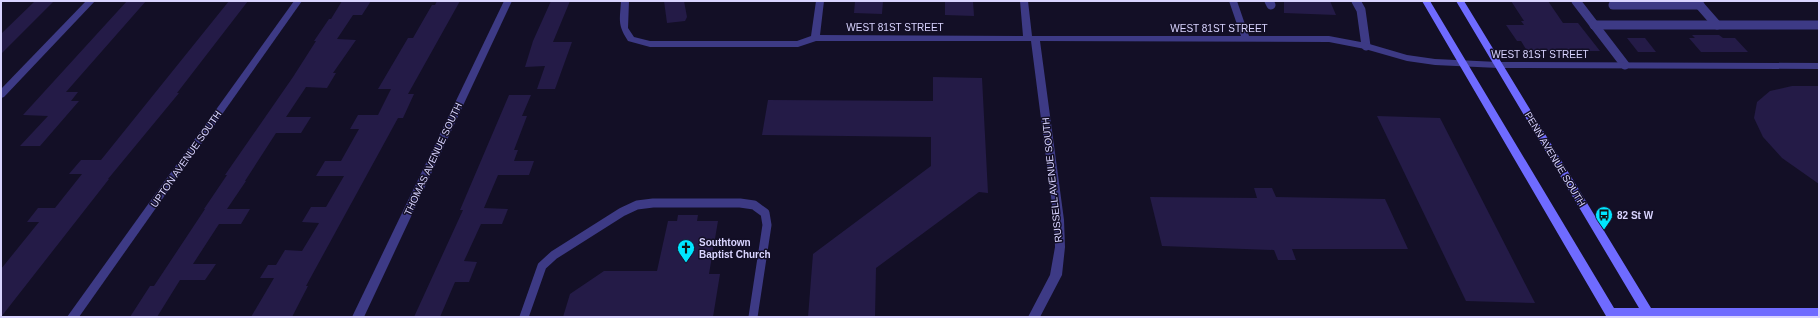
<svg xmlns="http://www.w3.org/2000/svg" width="1820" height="318" viewBox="0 0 1820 318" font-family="Helvetica,sans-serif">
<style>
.building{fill:#241b47}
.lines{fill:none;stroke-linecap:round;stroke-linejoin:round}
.lane{stroke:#3d3a85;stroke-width:9}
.street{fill:#3d3a85;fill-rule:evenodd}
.secondary{fill:#6f6bff;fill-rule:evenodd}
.labels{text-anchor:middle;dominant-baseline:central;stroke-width:3;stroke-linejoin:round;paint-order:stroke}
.street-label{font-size:10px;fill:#d9d4ff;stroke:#130f26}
.poi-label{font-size:10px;font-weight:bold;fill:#d9d4ff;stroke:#130f26;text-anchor:start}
</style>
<rect width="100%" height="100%" fill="#130f26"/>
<g class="building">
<path d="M35 1H54L1 54V34Z"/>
<path d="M127 1H146L66 92H78L71 101H79L40 146H20L48 116 23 115Z"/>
<path d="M229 1H248L177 93H179L108 179H109L1 317V269L39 222H27L38 208H55L82 174H69L81 160H101Z"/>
<path d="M342 1H371L362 15H353L337 39 356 40 333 73H336L327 88 306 87 286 117H311L301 133H276L245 181H246L227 209H250L241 224H219L193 264H216L205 280H180L157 317H130L150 286H154L205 209H204L227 175H225L293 77 316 41H314L329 19H331Z"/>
<path d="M437 1H460L408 94H414L403 118H398L306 286H308L292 317H251L274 278H260L268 265H276L285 250 302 251 319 223 302 222 311 207H326L344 176H316L325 161H341L359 129H350L358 115H378L391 89H378L408 38H413L432 5H435Z"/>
<path d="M551 1H570L553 42H572L555 89H537L545 66 525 67 533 41Z"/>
<path d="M664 1H684L687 17 685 21 667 23Z"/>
<path d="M855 1H883L882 14 854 13Z"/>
<path d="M945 1H973L974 16 945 15Z"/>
<path d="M1284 1H1330L1336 15 1284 13Z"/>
<path d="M1511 1H1548L1563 23H1578L1600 51H1527L1521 41H1517L1506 25H1524L1521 21H1524Z"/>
<path d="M1692 35H1719L1723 38H1735L1748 52H1701L1689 38H1695Z"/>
<path d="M1627 38H1645L1656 52H1638Z"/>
<path d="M933 77 982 78 988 193 979 192 876 268 875 317H808L813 254 931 166V137L762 135 768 100 933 101Z"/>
<path d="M1792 86H1819V184L1782 158 1763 137 1754 118 1757 102 1770 91Z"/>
<path d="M509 95H531L522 116H527L514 150H518L514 161H534L529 175H498L484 208 508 209 502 224H481L464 261 477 262 469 282H455L440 317H414L463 210H460Z"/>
<path d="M1377 116 1440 118 1535 303 1466 301Z"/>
<path d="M1254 188H1272L1276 197 1385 199 1408 249H1292L1296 260H1278L1274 250 1162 246 1150 197 1257 198Z"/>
<path d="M678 215H698L697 221H718L709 274H720L713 317H563L570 294 604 271H657L668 221H677Z"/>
</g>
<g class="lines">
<g class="lane">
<path d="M1269 1 1271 5"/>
<path d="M1356 1 1361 10 1366 46"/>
<path d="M1576 1 1625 65"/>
<path d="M1696 1 1717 25"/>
<path d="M1613 5H1700"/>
<path d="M1594 25H1819"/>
<path d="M524 317 542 266 554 255 622 212 637 205 653 203H740L754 205 765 213 767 225 753 317"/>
</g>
<g class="street">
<path d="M86 1H95L4 97 1 98V89Z"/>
<path d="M294 1H302L79 317H67Z"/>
<path d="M504 1H512L364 317H352Z"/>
<path d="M621 1H629L628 28 634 37 650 41H797L811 36 816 1H824L820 35 1023 36 1020 1H1028L1032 36H1241L1229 1H1237L1249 36H1329L1366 43 1407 55 1435 59 1498 62 1819 63V69L1498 68 1435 65 1407 61 1365 49 1329 42 1040 41 1064 220 1065 247 1062 275 1040 317H1028L1050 275 1055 247 1054 220 1031 41H816L798 47H650L628 41C617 24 620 20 621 1Z"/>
</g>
<path class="secondary" d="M1422 1H1430L1614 308H1639L1456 1H1464L1651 308H1819V317L1606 316Z"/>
</g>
<defs>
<g id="bus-pin" transform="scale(0.9)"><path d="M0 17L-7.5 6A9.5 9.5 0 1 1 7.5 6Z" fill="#00e5ff" stroke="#130f26"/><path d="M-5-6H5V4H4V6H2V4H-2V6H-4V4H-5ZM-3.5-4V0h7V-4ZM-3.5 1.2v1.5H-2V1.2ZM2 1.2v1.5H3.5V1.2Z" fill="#111"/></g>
<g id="church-pin" transform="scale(0.9)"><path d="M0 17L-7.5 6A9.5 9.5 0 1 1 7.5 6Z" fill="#00e5ff" stroke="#130f26"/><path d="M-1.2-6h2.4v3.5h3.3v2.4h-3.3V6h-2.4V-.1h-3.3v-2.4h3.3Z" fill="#111"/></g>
</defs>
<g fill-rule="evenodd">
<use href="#bus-pin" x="1604" y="215"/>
<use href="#church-pin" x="686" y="248"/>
</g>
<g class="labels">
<g class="street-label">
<text x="895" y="27">WEST 81ST STREET</text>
<text x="1219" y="28">WEST 81ST STREET</text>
<text x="1540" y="54">WEST 81ST STREET</text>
<text transform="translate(186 159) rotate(-55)">UPTON AVENUE SOUTH</text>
<text transform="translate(433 159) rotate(-65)">THOMAS AVENUE SOUTH</text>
<text transform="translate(1555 159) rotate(59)">PENN AVENUE SOUTH</text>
<text transform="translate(1052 180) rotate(-96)">RUSSELL AVENUE SOUTH</text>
</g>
<g class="poi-label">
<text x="1617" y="215">82 St W</text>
<text x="699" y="242">Southtown<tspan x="699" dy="12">Baptist Church</tspan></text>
</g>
</g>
<rect width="1820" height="318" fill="none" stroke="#d9d4ff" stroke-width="4"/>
</svg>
